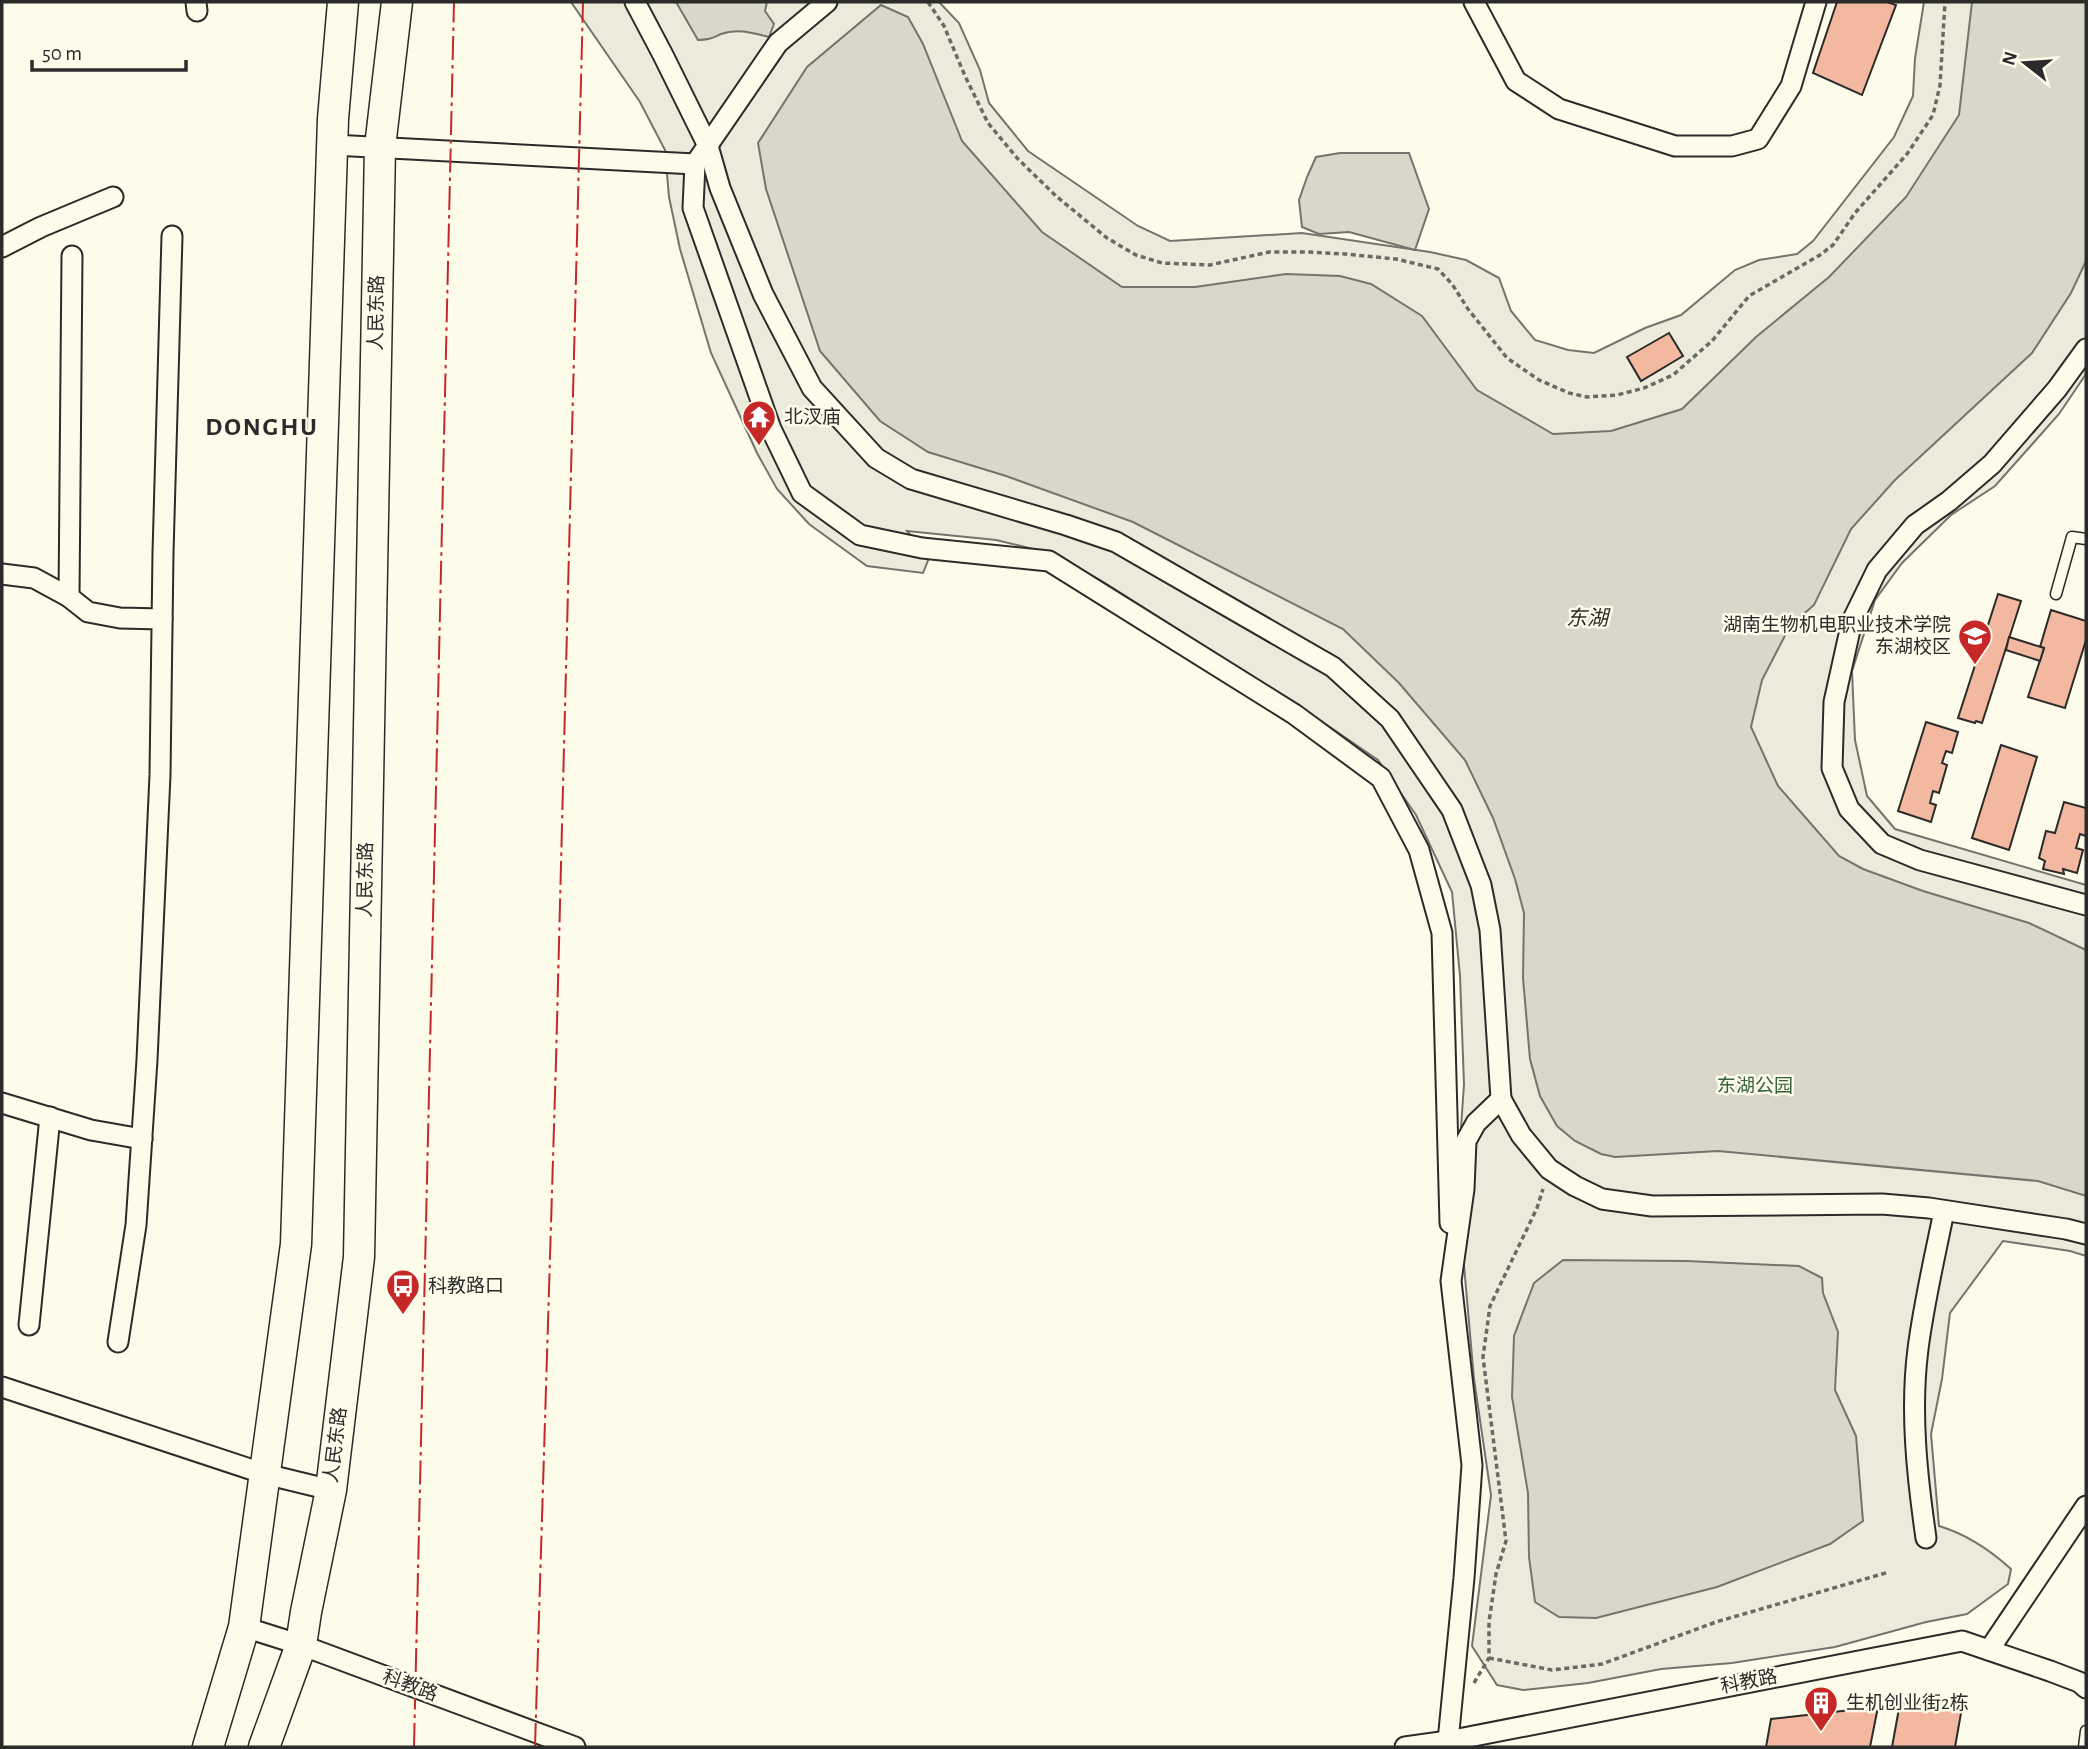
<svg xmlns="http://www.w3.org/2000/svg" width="2088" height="1749" viewBox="0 0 2088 1749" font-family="'Alegreya Sans','Noto Sans SC',sans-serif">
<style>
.green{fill:#ecebdb;stroke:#74746e;stroke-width:2}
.water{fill:#d8d7c9;stroke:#74746e;stroke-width:2}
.building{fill:#f2b8a0;stroke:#2b2b2b;stroke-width:2}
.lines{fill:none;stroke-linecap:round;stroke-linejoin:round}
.lane-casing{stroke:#2b2b2b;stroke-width:13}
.street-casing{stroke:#2b2b2b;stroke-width:23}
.primary-casing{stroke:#2b2b2b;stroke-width:33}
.path{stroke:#6a6964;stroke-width:3.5;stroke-dasharray:5 3.5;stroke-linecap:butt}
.lane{stroke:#fdfbea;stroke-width:10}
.street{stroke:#fdfbea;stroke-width:19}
.primary{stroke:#fdfbea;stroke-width:30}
.power{stroke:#c62828;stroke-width:2;stroke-dasharray:24 5 3.5 5;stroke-linecap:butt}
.labels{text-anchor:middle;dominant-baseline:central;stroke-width:5;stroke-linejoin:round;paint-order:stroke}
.street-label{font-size:19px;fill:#2b2b2b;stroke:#fdfbea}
.poi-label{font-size:19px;fill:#2b2b2b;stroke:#fdfbea;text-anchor:start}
.park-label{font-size:19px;fill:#34623c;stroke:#fdfbea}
.water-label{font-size:21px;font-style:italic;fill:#2b2b2b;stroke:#fdfbea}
.district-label{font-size:26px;font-weight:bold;letter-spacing:2px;fill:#2b2b2b;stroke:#fdfbea}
</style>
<rect width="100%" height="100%" fill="#fdfbea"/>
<path class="green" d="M571 2H939L959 23 980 70 989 103 1028 151 1138 226 1170 241 1302 233 1430 252 1466 260 1499 278 1511 311 1535 340 1568 350 1594 353 1645 328 1681 315 1735 270 1759 260 1797 254 1813 241 1894 137 1913 96 1915 58 1924 2H2086V374L2059 414 1995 486 1951 515 1902 563 1875 600 1852 671 1855 740 1867 796 1895 829 2086 885V1256L2070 1251 2003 1241 1950 1313 1942 1379 1931 1434 1939 1526C1966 1534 1990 1550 2011 1569L2008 1584 1967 1614 1926 1622 1835 1647 1732 1663 1661 1669 1588 1683 1523 1690 1497 1685 1472 1646 1491 1495 1474 1379 1457 1186 1464 1084 1460 976 1452 892 1416 815 1378 760 1305 710 1105 583 1054 554 996 540 907 531 929 558 923 573 867 566 809 524 777 489 757 453 711 353 680 249 669 197 665 150 640 102Z"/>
<g class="water">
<path d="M676 2H767L765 11 774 24 769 37C753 33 737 28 721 34 712 38 709 40 698 40Z"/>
<path d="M1972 2H2086V261L2071 293 2032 353 1895 480 1851 529 1814 605 1790 626 1762 680 1751 727 1778 786 1839 856 1863 869 1923 891 2029 923 2086 950V1196L2038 1181 1718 1151 1615 1157 1601 1154 1575 1141 1557 1126 1540 1096 1530 1059 1523 978 1524 913 1515 879 1493 818 1465 760 1399 683 1343 629 1133 522 1006 476 928 452 880 421 820 351 766 189 758 143 807 67 881 5 908 17 923 44 962 141 1042 232 1122 287H1195L1286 274 1340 276 1371 284 1422 316 1477 390 1553 434 1611 431 1682 409 1756 337 1829 277 1906 197 1959 115Z"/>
<path d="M1340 153H1409L1429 209 1415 250 1349 232 1319 234 1302 227 1299 200 1307 177 1316 157Z"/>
<path d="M1563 1260 1686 1261 1799 1266 1822 1278 1823 1293 1838 1332 1835 1390 1856 1436 1863 1521 1830 1544 1717 1587 1596 1618 1559 1617 1535 1602 1529 1557 1528 1493 1512 1397 1514 1336 1534 1283Z"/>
</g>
<g class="building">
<path d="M1837 2H1887L1896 5 1862 95 1813 73Z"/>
<path d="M1669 333 1683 356 1641 381 1627 357Z"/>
<path d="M1998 594 2021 601 1982 723 1976 721 1975 723 1958 718Z"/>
<path d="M2051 610 2086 621V640L2065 708 2028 697 2044 648 2040 647Z"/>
<path d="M2009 637 2044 648 2040 661 2006 650Z"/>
<path d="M1926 722 1958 732 1952 753 1946 751 1942 763 1947 765 1939 793 1933 791 1930 803 1936 805 1931 822 1898 811Z"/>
<path d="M2001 745 2037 757 2009 850 1972 838Z"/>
<path d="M2064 802 2086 808V836L2080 834 2076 848 2083 850 2077 873 2063 869 2064 874 2043 869 2045 861 2039 858 2046 831 2055 833Z"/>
<path d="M1932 1700 1963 1702 1955 1747H1892L1900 1703Z"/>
<path d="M1878 1707 1870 1747H1766L1771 1719Z"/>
</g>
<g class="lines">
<g class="lane-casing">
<g id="lane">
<path d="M2056 594 2072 537 2086 539"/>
<path d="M2084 1747 2086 1731"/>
</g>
</g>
<g class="street-casing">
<g id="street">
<path d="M196 2 197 11"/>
<path d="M635 2 663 55 708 146 720 188 763 294 812 388 876 458 911 479 1066 525 1116 542 1333 667 1390 719 1452 810 1481 885 1490 930 1501 1099 1476 1123 1466 1141 1464 1189 1451 1281 1472 1465 1464 1578 1448 1741"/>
<path d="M827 2 778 43 695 164 693 208 771 429 802 493 860 535 922 548 1049 561 1294 714 1381 778 1419 850 1442 933 1450 1223"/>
<path d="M1474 2 1516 81 1559 109 1675 146H1732L1758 139 1791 86 1816 2"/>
<path d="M333 145 695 164"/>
<path d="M2 247 41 227 113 197"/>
<path d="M2086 349 2057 389 1992 464 1949 501 1915 525 1877 570 1852 621 1834 702 1832 768 1849 809 1882 844 1920 860 2086 905"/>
<path d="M2 574 34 578 69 597 88 612 120 618 162 619"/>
<path d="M69 597 72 256"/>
<path d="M1501 1099 1521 1135 1549 1169 1575 1186 1602 1199 1652 1206 1882 1204 1929 1208 2066 1229 2086 1234"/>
<path d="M2 1103 91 1130 142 1139"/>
<path d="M29 1325 50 1117"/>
<path d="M118 1342 136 1225 147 1060 160 775 163 553 172 236"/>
<path d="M2 1387 265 1474 331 1490"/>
<path d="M1926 1538C1917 1476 1910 1411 1918 1349 1924 1302 1935 1256 1944 1211"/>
<path d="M244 1627 301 1645 575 1747"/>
<path d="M1989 1650 2086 1506"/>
<path d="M1405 1747 1448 1741 1962 1641 2050 1671 2079 1682 2086 1688"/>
</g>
</g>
<g class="primary-casing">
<g id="primary">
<path d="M208 1747 244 1627 296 1244 333 119 343 2"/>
<path d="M264 1747 301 1645 306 1612 331 1490 359 1257 380 147 397 2"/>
</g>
</g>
<g class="path">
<path d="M928 2 944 26 965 76 988 123 1018 159 1056 196 1107 238 1136 255 1162 263 1210 265 1269 252H1308L1345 254 1396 259 1438 269 1452 284 1468 309 1507 358 1539 380 1569 393 1587 397 1617 395 1644 388 1673 375 1712 341 1749 296 1820 255 1833 245 1855 213 1907 154 1933 115 1940 85 1945 2"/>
<path d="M1489 1658 1552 1670 1602 1664 1716 1622 1889 1572"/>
<path d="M1474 1683 1489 1658V1622L1496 1574 1506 1541 1483 1357 1490 1306 1537 1208 1543 1189"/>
</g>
<use href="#lane" class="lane"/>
<use href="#street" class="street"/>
<use href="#primary" class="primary"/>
<g class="power">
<path d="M414 1747 454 2"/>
<path d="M535 1747 556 1061 583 2"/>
</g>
</g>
<defs>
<g id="temple-pin" transform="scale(1.75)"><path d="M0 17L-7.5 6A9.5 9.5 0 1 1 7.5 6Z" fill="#c62828" stroke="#fdfbea"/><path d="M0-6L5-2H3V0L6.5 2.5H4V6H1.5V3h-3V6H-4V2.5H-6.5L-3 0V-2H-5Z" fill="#fff"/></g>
<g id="university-pin" transform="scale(1.75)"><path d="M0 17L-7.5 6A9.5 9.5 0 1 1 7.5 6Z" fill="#c62828" stroke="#fdfbea"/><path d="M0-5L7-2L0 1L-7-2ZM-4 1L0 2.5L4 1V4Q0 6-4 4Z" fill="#fff"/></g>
<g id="bus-pin" transform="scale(1.75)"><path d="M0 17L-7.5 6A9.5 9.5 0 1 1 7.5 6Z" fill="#c62828" stroke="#fdfbea"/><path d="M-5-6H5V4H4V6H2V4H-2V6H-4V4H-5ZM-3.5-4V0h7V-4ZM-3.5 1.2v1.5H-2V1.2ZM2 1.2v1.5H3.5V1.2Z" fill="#fff"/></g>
<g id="building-pin" transform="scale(1.75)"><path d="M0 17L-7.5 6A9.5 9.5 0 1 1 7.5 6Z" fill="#c62828" stroke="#fdfbea"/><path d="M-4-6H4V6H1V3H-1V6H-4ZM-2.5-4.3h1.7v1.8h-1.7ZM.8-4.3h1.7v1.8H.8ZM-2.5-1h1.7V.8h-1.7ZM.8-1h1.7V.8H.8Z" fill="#fff"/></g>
</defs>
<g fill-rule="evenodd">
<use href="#temple-pin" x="759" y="417"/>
<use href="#university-pin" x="1975" y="636"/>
<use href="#bus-pin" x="403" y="1286"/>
<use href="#building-pin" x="1821" y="1703"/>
</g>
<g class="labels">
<g class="street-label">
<text transform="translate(377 313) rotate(-89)">人民东路</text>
<text transform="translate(366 880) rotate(-89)">人民东路</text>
<text transform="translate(336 1445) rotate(-83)">人民东路</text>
<text transform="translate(1749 1682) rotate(-11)">科教路</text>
<text transform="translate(410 1686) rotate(20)">科教路</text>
</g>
<g class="poi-label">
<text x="784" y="417">北汊庙</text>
<text x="1951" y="625" text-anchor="end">湖南生物机电职业技术学院<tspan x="1951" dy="22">东湖校区</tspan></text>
<text x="428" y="1286">科教路口</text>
<text x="1846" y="1703">生机创业街2栋</text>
</g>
<g class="park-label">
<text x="1755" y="1086">东湖公园</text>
</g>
<g class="water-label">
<text x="1587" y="618">东湖</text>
</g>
<g class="district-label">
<text x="262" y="427">DONGHU</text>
</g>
</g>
<rect width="2088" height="1749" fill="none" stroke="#2b2b2b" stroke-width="7"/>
<g transform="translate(2025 63) rotate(287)" stroke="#fdfbea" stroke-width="5" paint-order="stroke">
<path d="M0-5L12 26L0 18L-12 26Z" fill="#2b2b2b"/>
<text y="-10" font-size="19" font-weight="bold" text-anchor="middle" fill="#2b2b2b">N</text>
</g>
<path d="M32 60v10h154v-10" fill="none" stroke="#2b2b2b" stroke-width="3.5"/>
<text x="42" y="60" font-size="21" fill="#2b2b2b" stroke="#fdfbea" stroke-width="5" paint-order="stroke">50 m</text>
</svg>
